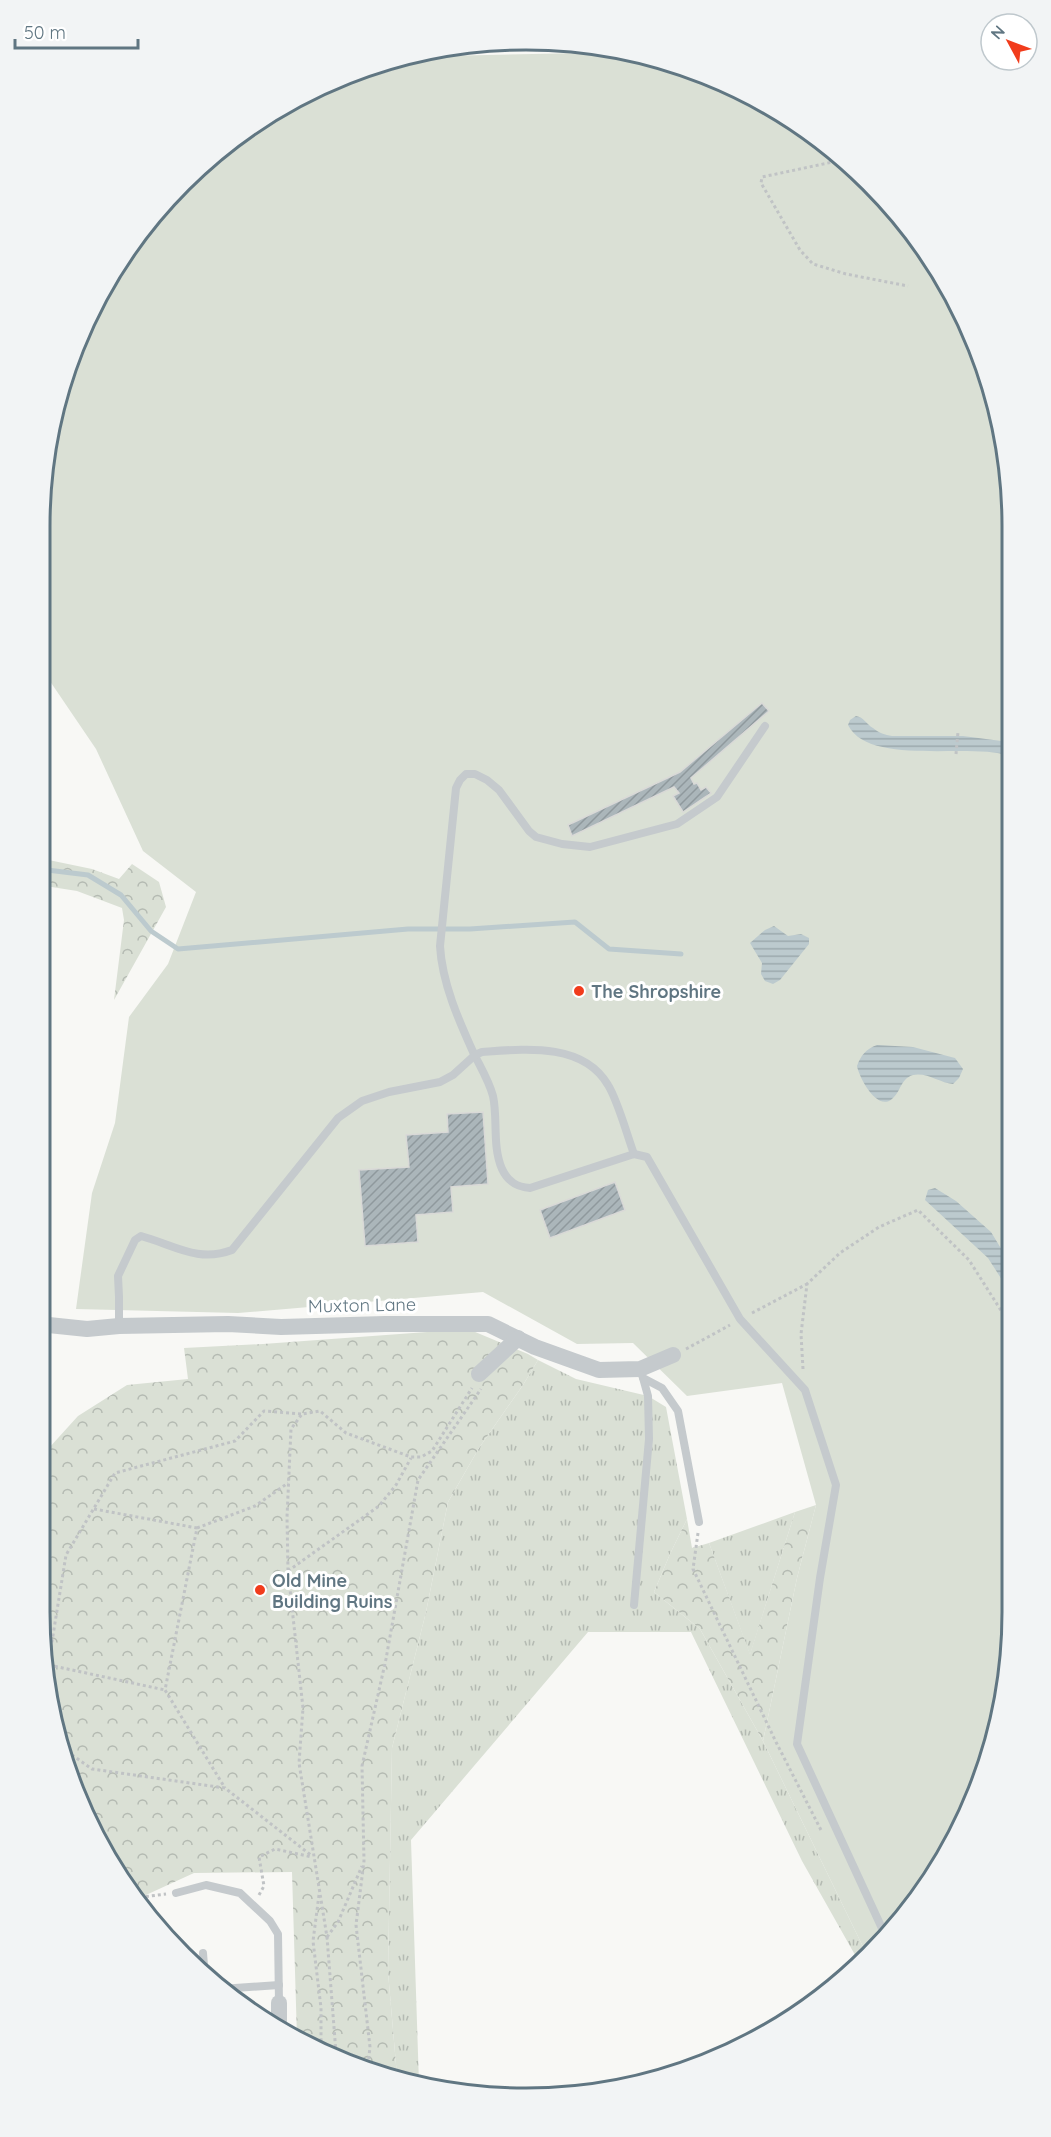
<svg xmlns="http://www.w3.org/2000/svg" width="1051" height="2137" viewBox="0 0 1051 2137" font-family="Quicksand,sans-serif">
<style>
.grass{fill:url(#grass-tufts)}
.forest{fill:url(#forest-crowns)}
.pitch{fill:#dae0d5}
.water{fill:url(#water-rules)}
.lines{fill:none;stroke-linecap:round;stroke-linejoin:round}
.stream{stroke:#bccace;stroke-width:5}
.building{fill:url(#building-hatch);stroke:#d9d9d7;stroke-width:1.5}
.path{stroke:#c0c3c5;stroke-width:3;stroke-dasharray:3 3;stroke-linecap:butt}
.lane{stroke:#c5cacd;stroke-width:8}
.street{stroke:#c5cacd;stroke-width:16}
.poi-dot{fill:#f13c1c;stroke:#fff;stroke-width:2}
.labels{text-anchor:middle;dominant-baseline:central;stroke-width:6;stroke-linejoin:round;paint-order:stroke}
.poi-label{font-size:18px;font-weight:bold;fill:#607682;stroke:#fff;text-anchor:start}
.street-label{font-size:18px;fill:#607682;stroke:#fff}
.rim{fill:none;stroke:#607682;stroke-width:3}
</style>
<defs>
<pattern id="grass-tufts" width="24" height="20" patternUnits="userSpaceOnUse" patternTransform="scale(1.5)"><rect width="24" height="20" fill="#dae0d5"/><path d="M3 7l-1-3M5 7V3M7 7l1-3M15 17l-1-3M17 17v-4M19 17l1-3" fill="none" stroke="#b4bab2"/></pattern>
<pattern id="forest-crowns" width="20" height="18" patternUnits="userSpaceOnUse" patternTransform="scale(1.5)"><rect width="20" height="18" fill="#dae0d5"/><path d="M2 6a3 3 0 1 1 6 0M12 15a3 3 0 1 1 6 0" fill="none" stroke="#b4bab2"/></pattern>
<pattern id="water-rules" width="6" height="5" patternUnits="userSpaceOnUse" patternTransform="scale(1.5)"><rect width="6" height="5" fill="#bccace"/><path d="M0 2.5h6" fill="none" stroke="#9ca9ad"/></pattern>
<pattern id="building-hatch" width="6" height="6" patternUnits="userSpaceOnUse" patternTransform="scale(1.5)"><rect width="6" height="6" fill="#abb6ba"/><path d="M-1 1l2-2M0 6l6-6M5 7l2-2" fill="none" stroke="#8f999d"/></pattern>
</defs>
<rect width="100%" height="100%" fill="#f8f8f5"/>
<g class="grass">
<path d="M538 1360 576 1379 648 1396 666 1407 687 1519 670 1554 654 1592 700 1629 763 1741 867 1955 859 1962 802 1861 691 1632H588L411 1840 419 2084 397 2076 388 1972 392 1748 426 1612 448 1502 479 1448 523 1385Z"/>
<path d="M795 1512 750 1655 709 1543Z"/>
</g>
<g class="forest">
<path d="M39 858 92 869 119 879 132 864 159 882 166 907 114 1000 124 920 122 908 77 891 39 885Z"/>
<path d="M468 1329 528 1354 538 1360 523 1385 479 1448 448 1502 426 1612 392 1748 388 1972 397 2076 297 2038 292 1872 194 1873 135 1900 65 1768 39 1611V1459L78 1416 127 1385 188 1379 184 1348 263 1344Z"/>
<path d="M816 1505 797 1578 763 1741 700 1629 654 1592 670 1554 687 1519 692 1548 709 1543 750 1654 795 1512Z"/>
</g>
<path class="pitch" d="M632 52 712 76 822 140 912 230 975 340 1008 462 1012 1612 1003 1707 975 1798 891 1933 867 1955 763 1741 797 1578 816 1505 782 1383 687 1396 633 1343 577 1344 483 1292 238 1313 76 1309 92 1193 115 1123 129 1017 168 964 196 892 143 851 96 749 39 665V525L48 430 76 339 121 255 182 181 256 121 340 76 346 74 353 82 441 56Z"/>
<g class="water">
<path d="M856 716C864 717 866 724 873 728 879 733 885 735 892 736H963L1009 742V756C971 742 869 767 848 725L850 720Z"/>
<path d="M774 926 788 936 801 934 809 938V944L780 980 773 984 765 981 761 974 762 963 750 943 765 930Z"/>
<path d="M877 1045 913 1047 955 1058 963 1069 959 1078 953 1084C940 1083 927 1072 913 1075 900 1079 901 1092 892 1099 877 1112 859 1077 857 1066 861 1055 866 1049 877 1045Z"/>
<path d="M935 1188 956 1201 991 1232 1011 1265V1294L988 1258 925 1200 928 1190Z"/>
</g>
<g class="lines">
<g class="stream">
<path d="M355 71 357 73 442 50 594 46"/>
<path d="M39 869 88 875 121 895 151 931 178 949 408 929H470L575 922 609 949 681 954"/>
</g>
</g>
<g class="building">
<path d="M762 703 769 711 691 778 694 784 697 783 701 790 706 787 711 793 683 812 673 796 679 793 674 787 572 836 568 825 680 772Z"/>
<path d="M483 1112 488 1184 451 1187 453 1212 416 1215 418 1242 365 1246 359 1170 409 1167 406 1135 448 1132 447 1114Z"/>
<path d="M615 1182 625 1210 550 1238 540 1210Z"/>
</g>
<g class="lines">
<g class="path">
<path d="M842 160 762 177 761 183 800 250 813 264 846 274 908 286"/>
<path d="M956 754 958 732"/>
<path d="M752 1313 807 1284"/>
<path d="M686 1349 730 1325"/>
<path d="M803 1369 801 1334 807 1284 840 1253 879 1227 918 1210 969 1260 1002 1312 1011 1323"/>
<path d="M94 1509 197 1528 165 1690 225 1788"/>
<path d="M197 1528 255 1506 288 1483"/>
<path d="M698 1533 693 1569 776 1742 822 1832"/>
<path d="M288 1571 379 1506 396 1485 411 1458"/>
<path d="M49 1665 165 1690"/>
<path d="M48 1666 66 1555 115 1473 235 1441 264 1411 302 1414"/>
<path d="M62 1748 92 1769 225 1788 312 1856"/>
<path d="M259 1895 264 1886 259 1857 275 1849 312 1857"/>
<path d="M319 1895 313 1941 321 2008V2047"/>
<path d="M134 1898 166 1894"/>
<path d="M327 1937 338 1922 362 1866"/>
<path d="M336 2053 327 1937 299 1763 303 1708 288 1571 287 1517 291 1429 302 1414 320 1411 346 1433 411 1457H421L432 1451 472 1388"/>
<path d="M368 2065 370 2047 356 1925 364 1861 362 1766 386 1659 418 1480 481 1389"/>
</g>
<g class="lane">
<path d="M765 726 717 797 677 824 590 847 562 844 536 837 529 831 499 790 487 780 475 774H466L460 780 456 788 440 946C442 983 459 1021 474 1054 481 1068 489 1081 493 1096 498 1119 492 1146 502 1169 508 1182 517 1187 530 1188L634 1154 647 1157 740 1319 805 1390 836 1485 820 1578 797 1744 886 1937"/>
<path d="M119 1326V1297L118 1276 135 1240 141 1236C174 1245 198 1263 232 1250L338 1118 362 1101 389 1092 440 1082 453 1075 475 1055 482 1052C524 1049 583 1042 608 1085 618 1101 627 1135 634 1154"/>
<path d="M642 1375 643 1378 662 1388 678 1411 699 1522"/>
<path d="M634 1605 649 1439 648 1396 643 1378"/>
<path d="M176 1893 206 1885 240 1893 270 1921 278 1934 279 2003"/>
<path d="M203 1953 205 1978"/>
<path d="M221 1989 279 1985"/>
</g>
<g class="street">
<path d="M39 1324 87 1329 119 1326 228 1324 281 1327 385 1324H488L535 1347 599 1370 640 1369 673 1355"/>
<path d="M479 1374 518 1338"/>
<path d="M279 2031V2003"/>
</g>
</g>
<g class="poi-dot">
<circle cx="579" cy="991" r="6"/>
<circle cx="260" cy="1590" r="6"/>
</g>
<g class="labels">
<g class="poi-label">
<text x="591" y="991">The Shropshire</text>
<text x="272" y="1580">Old Mine<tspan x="272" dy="21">Building Ruins</tspan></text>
</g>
<g class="street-label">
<text transform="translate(362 1305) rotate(-1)">Muxton Lane</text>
</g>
</g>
<path d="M0 0H1051V2137H0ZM526 50H526A476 476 0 0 1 1002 526V1612A476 476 0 0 1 526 2088H526A476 476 0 0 1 50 1612V526A476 476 0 0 1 526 50Z" fill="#f2f4f5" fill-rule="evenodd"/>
<path class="rim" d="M526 50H526A476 476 0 0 1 1002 526V1612A476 476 0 0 1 526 2088H526A476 476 0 0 1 50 1612V526A476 476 0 0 1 526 50Z"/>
<g transform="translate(1009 42) rotate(311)"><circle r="28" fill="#ffffff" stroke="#bfc8cd" stroke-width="1.5"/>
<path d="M0-4.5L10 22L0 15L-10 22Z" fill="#f13c1c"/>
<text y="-9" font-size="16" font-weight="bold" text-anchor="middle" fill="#607682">N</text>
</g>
<path d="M15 39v9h123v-9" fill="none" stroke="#607682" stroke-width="3"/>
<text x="24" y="39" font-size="18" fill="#607682" stroke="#ffffff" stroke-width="4.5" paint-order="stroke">50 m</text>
</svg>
